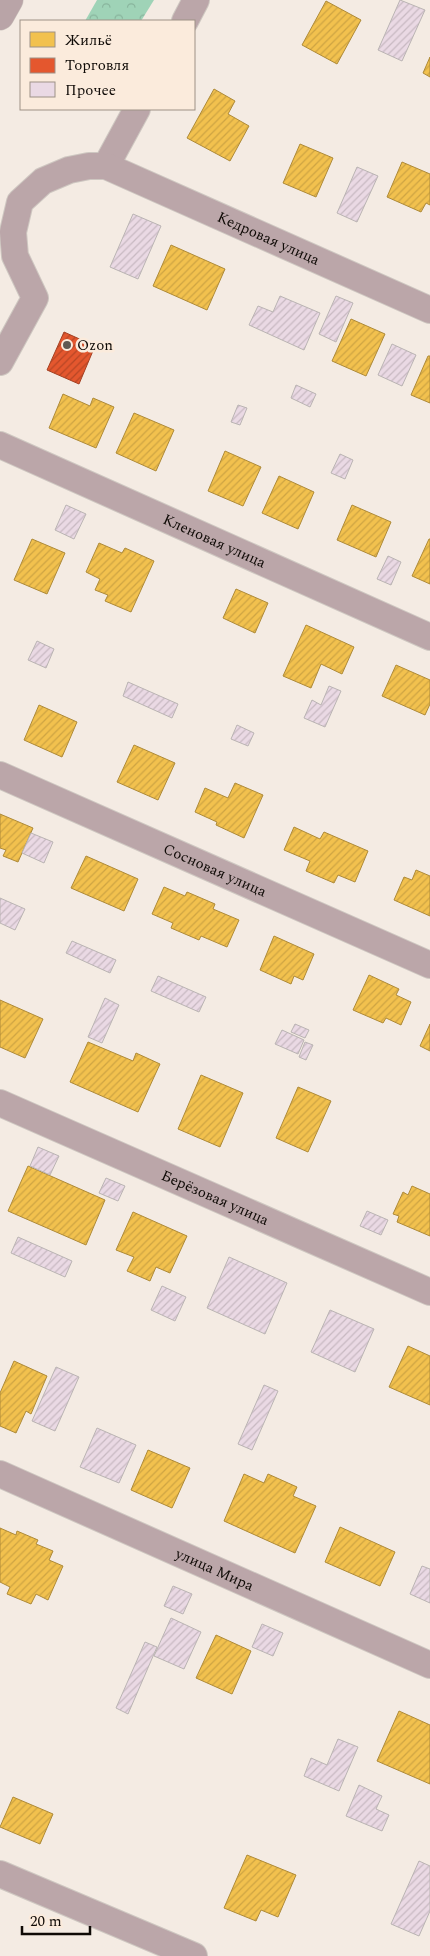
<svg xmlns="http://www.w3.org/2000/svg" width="430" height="1956" viewBox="0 0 430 1956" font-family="Spectral,serif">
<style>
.forest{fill:url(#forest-crowns)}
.homes{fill:url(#homes-hatch);stroke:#ae8a38}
.shops{fill:url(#shops-hatch);stroke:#a44022}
.building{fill:url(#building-hatch);stroke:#bab4b3}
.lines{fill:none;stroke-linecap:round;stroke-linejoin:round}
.street-casing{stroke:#cec7c1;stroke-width:28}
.secondary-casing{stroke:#cec7c1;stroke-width:29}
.street{stroke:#bba6a9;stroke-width:26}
.secondary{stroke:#b9a4a7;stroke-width:28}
.poi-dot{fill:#5f5953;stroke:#fbebdc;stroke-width:2}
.labels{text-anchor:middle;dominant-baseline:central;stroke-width:5;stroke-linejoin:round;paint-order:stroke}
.street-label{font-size:15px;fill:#0f0a06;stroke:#fbebdc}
.poi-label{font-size:15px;fill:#0f0a06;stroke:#fbebdc;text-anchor:start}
</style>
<defs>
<pattern id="forest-crowns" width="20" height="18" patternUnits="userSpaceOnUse" patternTransform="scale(1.25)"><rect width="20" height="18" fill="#9fd3b7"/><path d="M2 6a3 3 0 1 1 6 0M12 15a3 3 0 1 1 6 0" fill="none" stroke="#88b49c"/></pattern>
<pattern id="homes-hatch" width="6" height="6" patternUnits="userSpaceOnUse" patternTransform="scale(1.25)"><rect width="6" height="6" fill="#f2c14e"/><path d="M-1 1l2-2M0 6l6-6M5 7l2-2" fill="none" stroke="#cea443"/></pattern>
<pattern id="shops-hatch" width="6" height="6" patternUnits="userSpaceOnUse" patternTransform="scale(1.25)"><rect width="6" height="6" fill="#e4572e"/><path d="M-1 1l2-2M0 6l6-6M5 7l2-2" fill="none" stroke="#b74625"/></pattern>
<pattern id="building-hatch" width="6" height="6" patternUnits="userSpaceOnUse" patternTransform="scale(1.25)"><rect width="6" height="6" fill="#ead9e4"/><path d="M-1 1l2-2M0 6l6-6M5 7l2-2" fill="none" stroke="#c8b9c2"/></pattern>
</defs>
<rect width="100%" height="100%" fill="#f4ebe3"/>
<path class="forest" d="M97 0H154L141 21H85Z"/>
<g class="homes">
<path d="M326 1 361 20 337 64 302 45Z"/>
<path d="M430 57V77L423 73Z"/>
<path d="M214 89 235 101 228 114 249 126 230 161 187 138Z"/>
<path d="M300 144 333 158 316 197 283 183Z"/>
<path d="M402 162 430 174V205L426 203 421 212 387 197Z"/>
<path d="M171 245 225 269 207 310 153 286Z"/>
<path d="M351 319 385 334 366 376 332 361Z"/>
<path d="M428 356H430V403L411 395Z"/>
<path d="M63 394 90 406 93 398 114 407 96 448 49 428Z"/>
<path d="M134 413 174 430 156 471 116 453Z"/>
<path d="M225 451 261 467 243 506 208 491Z"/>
<path d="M279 476 314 492 298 529 262 513Z"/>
<path d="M352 505 391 522 376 557 337 540Z"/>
<path d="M32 539 65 553 47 594 14 580Z"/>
<path d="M429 539H430V584L412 576Z"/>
<path d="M99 543 122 553 125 548 154 561 131 612 105 601 108 595 95 590 100 579 86 572Z"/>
<path d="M236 589 268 603 255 633 223 618Z"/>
<path d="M306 625 354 647 342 674 321 664 311 688 283 676Z"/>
<path d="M396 665 430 680V704L425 715 382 696Z"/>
<path d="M39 705 77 722 62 757 24 740Z"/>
<path d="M134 745 175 763 158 800 117 782Z"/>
<path d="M235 783 263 795 244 838 216 825 217 822 195 812 205 788 228 798Z"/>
<path d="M0 814 33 828 18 862 3 856 6 850 0 848Z"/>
<path d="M294 827 320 839 324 832 368 851 355 882 338 875 334 883 306 871 310 861 284 850Z"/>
<path d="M86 856 138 879 124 911 71 888Z"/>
<path d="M416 870 430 876V916L394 900 404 877 412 880Z"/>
<path d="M164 887 185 896 187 892 215 904 213 909 239 920 227 947 201 936 199 940 171 928 173 923 152 914Z"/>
<path d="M274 936 314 954 303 980 294 976 291 984 260 970Z"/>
<path d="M369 975 399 989 396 995 411 1002 401 1025 386 1018 383 1023 353 1010Z"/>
<path d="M0 1000 43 1019 25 1058 0 1047Z"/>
<path d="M430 1024V1051L420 1046Z"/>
<path d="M88 1042 133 1061 136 1053 160 1064 138 1112 70 1082Z"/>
<path d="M201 1075 243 1093 220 1147 178 1129Z"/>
<path d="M298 1087 331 1101 308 1152 276 1138Z"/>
<path d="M28 1166 105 1200 86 1245 8 1211Z"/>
<path d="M412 1186 430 1194V1236L397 1222 399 1216 393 1214 403 1192 408 1195Z"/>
<path d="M133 1212 187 1236 170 1273 156 1267 150 1281 127 1271 134 1257 116 1250Z"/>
<path d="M408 1346 430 1356V1405L389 1387Z"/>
<path d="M14 1361 47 1376 31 1414 26 1411 16 1433 0 1426V1393Z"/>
<path d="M148 1450 190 1468 172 1508 131 1490Z"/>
<path d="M244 1474 264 1483 268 1474 297 1487 293 1496 316 1506 295 1553 224 1521Z"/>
<path d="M340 1527 395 1552 380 1586 325 1562Z"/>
<path d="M0 1528 16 1535 17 1531 38 1540 36 1544 53 1551 49 1560 63 1566 48 1600 36 1594 31 1604 7 1594 10 1587 0 1582Z"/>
<path d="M216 1635 251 1651 232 1694 196 1678Z"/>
<path d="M399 1711 430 1725V1784L377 1761Z"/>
<path d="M13 1797 53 1814 40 1844 0 1827Z"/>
<path d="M247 1855 296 1875 278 1917 261 1910 256 1921 224 1908Z"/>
</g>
<path class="shops" d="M64 332 95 346 79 384 47 370Z"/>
<g class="building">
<path d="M400 0 425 10 402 61 378 50Z"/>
<path d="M357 167 378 176 357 222 337 213Z"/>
<path d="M133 214 161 226 138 279 110 267Z"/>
<path d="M280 296 320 313 304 350 249 325 258 306 273 312Z"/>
<path d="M336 296 353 303 336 342 319 334Z"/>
<path d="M392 344 416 355 402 386 378 375Z"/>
<path d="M296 385 316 394 310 407 291 398Z"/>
<path d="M238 405 247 408 240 425 231 422Z"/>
<path d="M340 454 353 460 345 479 331 473Z"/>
<path d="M66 505 86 514 74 539 55 530Z"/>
<path d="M388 556 401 562 391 585 377 579Z"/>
<path d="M37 641 54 649 46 668 28 660Z"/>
<path d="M128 682 178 704 172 718 123 696Z"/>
<path d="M329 686 341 691 325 727 304 718 312 700 321 705Z"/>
<path d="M237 725 254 733 248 746 231 739Z"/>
<path d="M31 833 53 842 44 863 22 853Z"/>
<path d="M0 898 25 909 15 930 0 923Z"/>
<path d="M72 941 116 960 110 973 66 953Z"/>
<path d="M158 976 206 997 199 1012 151 991Z"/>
<path d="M105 998 119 1005 102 1043 88 1037Z"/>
<path d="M295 1024 309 1030 305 1038 291 1032Z"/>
<path d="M282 1030 304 1040 298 1054 275 1044Z"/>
<path d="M305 1042 313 1045 306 1060 299 1057Z"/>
<path d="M38 1147 59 1156 50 1175 30 1166Z"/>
<path d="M106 1178 125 1186 118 1201 99 1193Z"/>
<path d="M367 1211 388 1220 381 1235 360 1226Z"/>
<path d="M18 1237 72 1261 65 1277 11 1253Z"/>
<path d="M229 1257 287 1283 265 1334 207 1308Z"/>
<path d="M162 1286 186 1297 175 1321 151 1310Z"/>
<path d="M330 1310 374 1329 355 1372 311 1352Z"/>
<path d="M56 1367 79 1377 55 1431 32 1421Z"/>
<path d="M264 1385 278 1391 252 1450 238 1444Z"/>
<path d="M97 1428 136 1445 119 1483 80 1467Z"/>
<path d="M422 1566 430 1569V1603L410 1594Z"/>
<path d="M173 1586 192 1594 183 1614 164 1606Z"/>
<path d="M171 1618 201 1632 184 1669 154 1656Z"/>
<path d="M262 1624 283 1633 273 1656 252 1647Z"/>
<path d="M145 1642 157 1647 128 1714 116 1708Z"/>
<path d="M338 1739 358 1747 339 1791 304 1776 311 1758 327 1765Z"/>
<path d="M359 1785 382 1796 376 1809 389 1815 382 1831 346 1816Z"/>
<path d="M419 1861 430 1866V1911L419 1936 391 1924Z"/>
</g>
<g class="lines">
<g class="street-casing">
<g id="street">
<path d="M185 21 196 0"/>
<path d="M106 166 137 109"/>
<path id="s1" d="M0 362 35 298 15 256 13 232 20 202 43 181 69 170 89 166H106L430 310"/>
<path id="s2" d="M0 445 430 637"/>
<path id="s3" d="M0 775 430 965"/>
<path id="s4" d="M0 1103 430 1292"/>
<path id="s5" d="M0 1474 430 1665"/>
<path d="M0 1874 194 1956"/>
</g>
</g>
<g class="secondary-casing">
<path id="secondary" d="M0 16 9 0"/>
</g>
<use href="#street" class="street"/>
<use href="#secondary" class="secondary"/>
</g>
<circle class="poi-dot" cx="67" cy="345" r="5"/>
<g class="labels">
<g class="street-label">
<text stroke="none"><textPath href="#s1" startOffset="449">Кедровая улица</textPath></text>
<text stroke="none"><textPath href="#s2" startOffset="235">Кленовая улица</textPath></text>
<text stroke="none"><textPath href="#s3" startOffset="235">Сосновая улица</textPath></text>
<text stroke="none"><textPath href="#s4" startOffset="235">Берёзовая улица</textPath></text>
<text stroke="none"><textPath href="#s5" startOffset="235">улица Мира</textPath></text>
</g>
<g class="poi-label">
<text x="77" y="345">Ozon</text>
</g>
</g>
<rect x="20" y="20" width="175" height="90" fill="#fbebdc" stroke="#9d9186"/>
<rect x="30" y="32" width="25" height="15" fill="#f2c14e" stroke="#9d9186"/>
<text x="65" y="45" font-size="15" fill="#0f0a06">Жильё</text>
<rect x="30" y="58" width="25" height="15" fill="#e4572e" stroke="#9d9186"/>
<text x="65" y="70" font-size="15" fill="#0f0a06">Торговля</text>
<rect x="30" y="82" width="25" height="15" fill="#ead9e4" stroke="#9d9186"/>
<text x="65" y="95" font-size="15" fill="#0f0a06">Прочее</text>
<path d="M22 1926v8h68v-8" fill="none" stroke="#0f0a06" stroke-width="2.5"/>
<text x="30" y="1926" font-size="15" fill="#0f0a06" stroke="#fbebdc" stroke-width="4" paint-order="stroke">20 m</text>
</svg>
